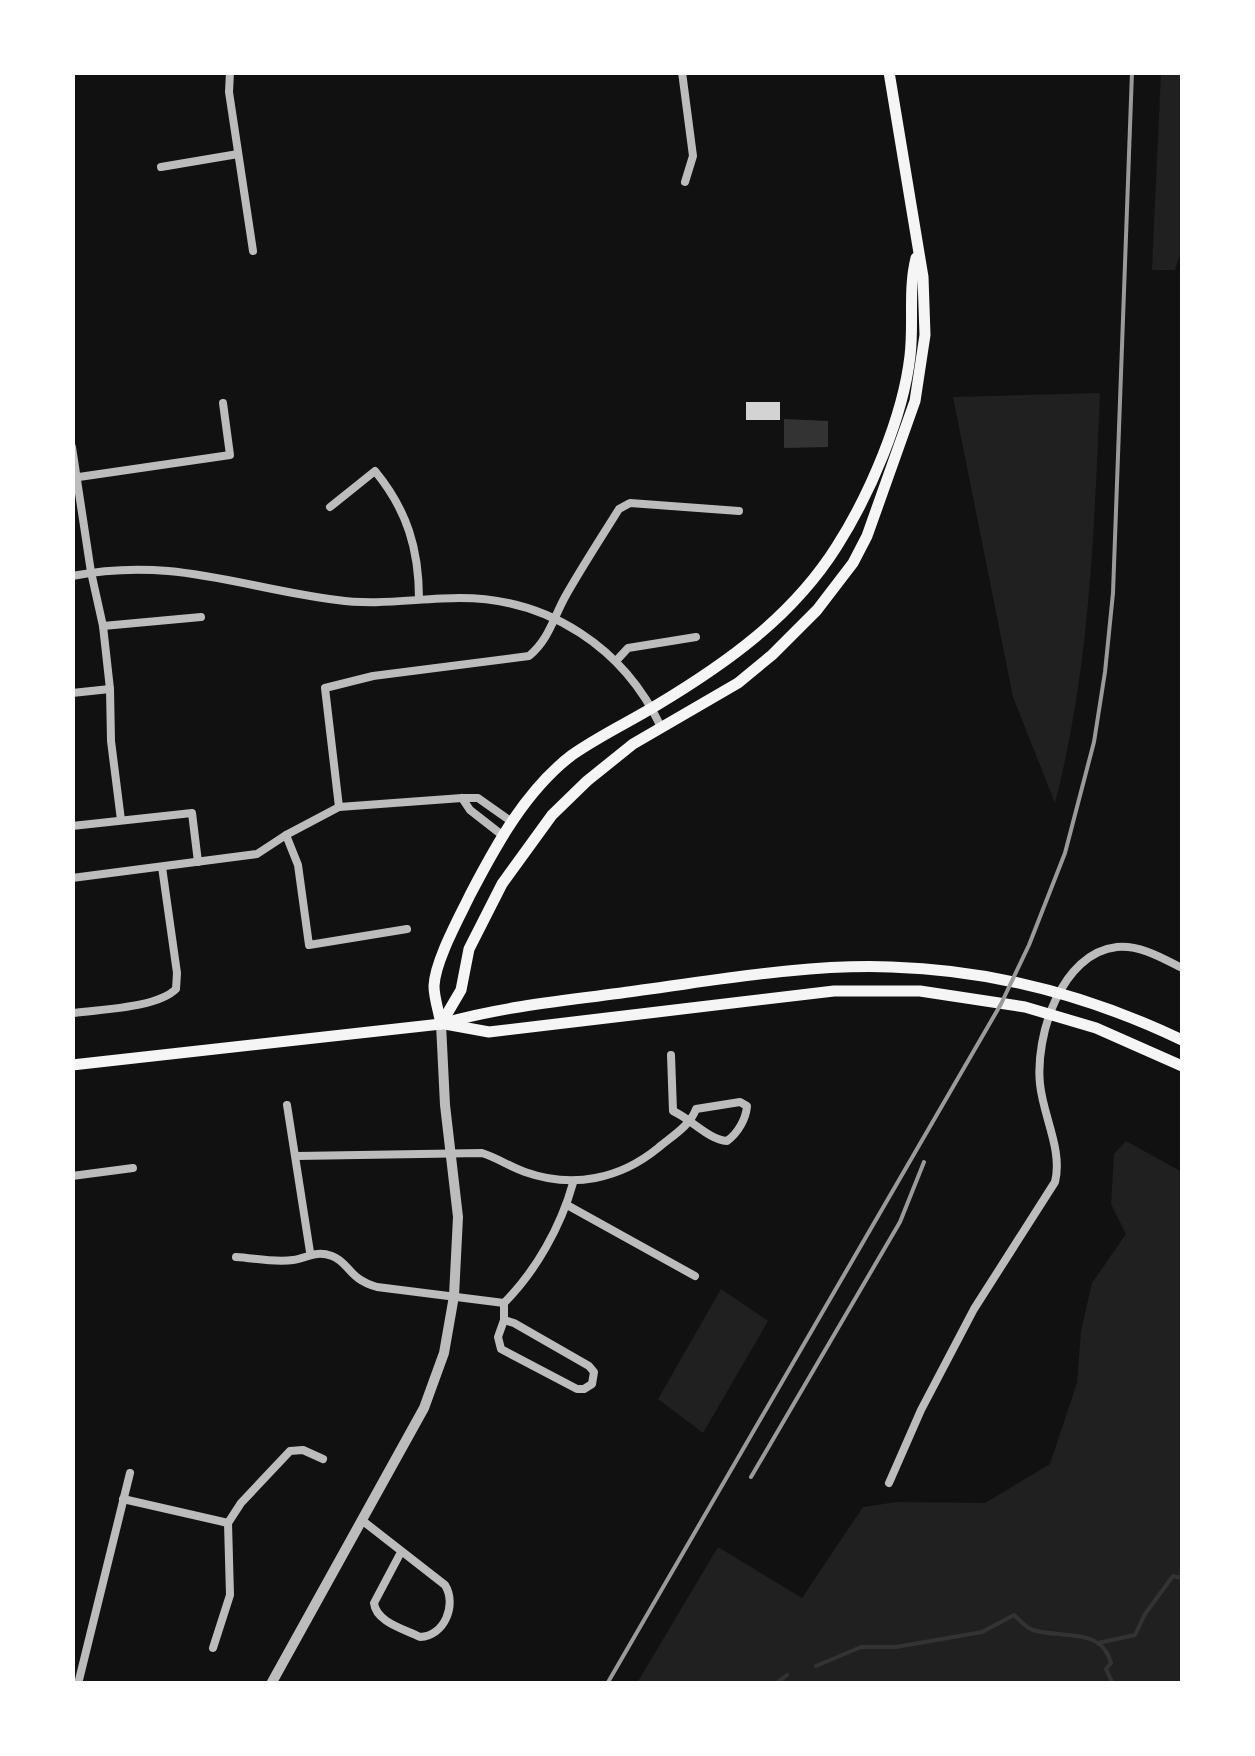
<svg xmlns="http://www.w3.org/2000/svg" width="1255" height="1756" viewBox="0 0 1255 1756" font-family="'Sofia Sans Condensed',sans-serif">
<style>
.green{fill:#202020}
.water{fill:#333}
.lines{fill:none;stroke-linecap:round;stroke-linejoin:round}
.stream{stroke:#333;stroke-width:4}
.building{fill:#d3d3d3}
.minor{stroke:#bcbcbc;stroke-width:8}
.tertiary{stroke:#bcbcbc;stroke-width:10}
.secondary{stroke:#f5f5f5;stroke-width:11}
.rail{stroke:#9a9a9a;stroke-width:4}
</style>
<rect width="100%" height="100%" fill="#111"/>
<g class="green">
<path d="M1161 73H1182V248L1175 270H1152Z"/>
<path d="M1100 393C1094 532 1090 668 1055 803L1013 697 953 397Z"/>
<path d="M1126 1141 1182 1172V1683H637L718 1547 802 1598 863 1507 897 1502 985 1503 1050 1464 1077 1383 1081 1331 1092 1283 1126 1234 1111 1204 1114 1154Z"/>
<path d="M721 1289 768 1321 703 1433 658 1399Z"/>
</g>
<path class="water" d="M784 419 828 421V447L784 448Z"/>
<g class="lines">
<g class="stream">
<path d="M1098 1643 1135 1635 1145 1614 1173 1576 1182 1578"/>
<path d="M816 1666 861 1647H896L982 1632 1014 1615C1020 1620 1026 1628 1033 1630 1061 1639 1101 1626 1111 1663L1106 1669 1113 1684"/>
<path d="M775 1684 787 1675"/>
</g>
</g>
<rect class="building" x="746" y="402" width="34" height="18"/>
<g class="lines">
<g class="minor">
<path d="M230 72 229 92 253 251"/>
<path d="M682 72 693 156 685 182"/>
<path d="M161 167 238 154"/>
<path d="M72 447 91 572 103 626 110 689 111 741 121 820"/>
<path d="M72 478 230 455 223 403"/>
<path d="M330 507 375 471C407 510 419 549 419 599"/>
<path d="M72 576C174 556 241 588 337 600 378 606 419 598 460 598 549 598 624 648 661 727"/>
<path d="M103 626 201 617"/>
<path d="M616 661 628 648 696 637"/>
<path d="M72 693 110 689"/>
<path d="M462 798 470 810 502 835"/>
<path d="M339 807 325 688 373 676 529 656C549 639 553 619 565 597 582 567 601 538 619 509L630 503 739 511"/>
<path d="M72 826 192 813 198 862"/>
<path d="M72 878 257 854 286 835"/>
<path d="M407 929 309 945 298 865 286 835 339 807 462 798H478L512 822"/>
<path d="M74 1013C102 1009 157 1008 176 989L177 973 162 867"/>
<path d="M287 1105 310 1252"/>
<path d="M297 1156 482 1153C498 1158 510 1167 525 1172 573 1189 620 1179 658 1148 672 1136 690 1126 696 1109L740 1102 747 1106C746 1119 738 1133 727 1141 709 1140 691 1119 673 1111L671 1055"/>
<path d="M72 1176 133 1168"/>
<path d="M567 1205 695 1276"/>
<path d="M236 1257C254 1258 275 1263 293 1260 308 1258 315 1250 332 1256 349 1262 348 1279 377 1287L504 1303C536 1271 561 1226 573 1183"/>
<path d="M504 1303V1320L498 1337 501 1349 577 1389H584L592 1384 594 1372 589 1366 514 1323 504 1320"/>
<path d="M889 1483 921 1410 974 1309 1055 1182C1063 1150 1043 1116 1040 1084 1035 1036 1061 953 1117 947 1141 945 1162 958 1182 968"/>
<path d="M123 1499 228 1523"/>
<path d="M363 1521 445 1585C457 1604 445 1636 420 1637 404 1629 376 1622 374 1603L401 1552"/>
<path d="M213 1648 230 1595 228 1523 241 1503 290 1451 303 1450 323 1459"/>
<path d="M78 1684 130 1473"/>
</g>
<path class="tertiary" d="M271 1684 424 1408 444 1353 454 1296 458 1217 445 1105 441 1024"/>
<g class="secondary">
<path d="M441 1024 461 990 469 949 502 884 552 815 587 781 633 744 738 683 772 655 817 610 853 563 867 536 915 401 925 335 923 277 889 72"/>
<path d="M441 1024C439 1012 434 998 434 986 435 961 459 918 470 895 496 845 526 790 572 755 599 736 629 722 657 705 727 663 793 616 837 546 870 494 903 417 910 356 914 323 908 290 916 258"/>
<path d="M445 1024 489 1032 834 991H920L1025 1007 1096 1028 1182 1066"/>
<path d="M72 1065 441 1024C506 1005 575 1000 642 990 724 979 809 964 891 967 994 970 1090 996 1182 1040"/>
</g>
<g class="rail">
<path d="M751 1477 900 1222 924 1162"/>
<path d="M607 1684 1001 1004 1029 945 1065 853 1094 742 1105 672 1113 593 1132 72"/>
</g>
</g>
<rect width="1255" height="1756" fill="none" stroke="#ffffff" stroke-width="150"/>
</svg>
